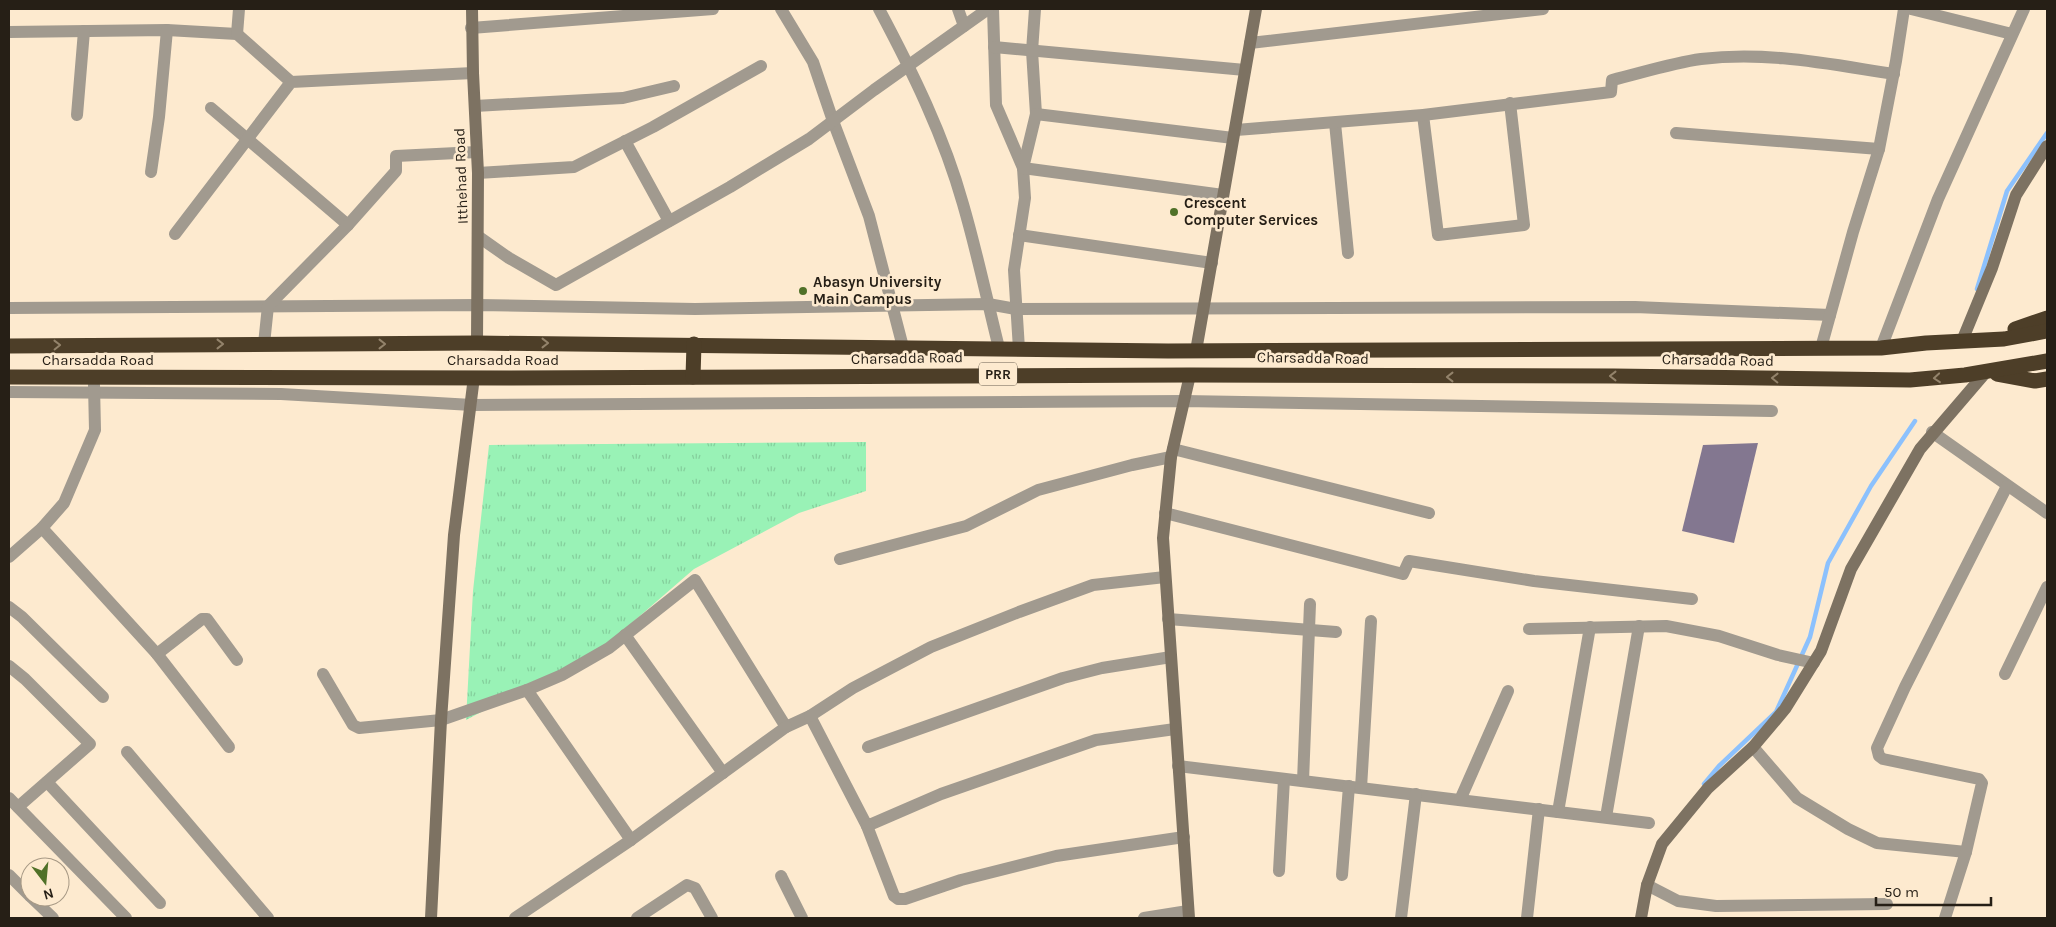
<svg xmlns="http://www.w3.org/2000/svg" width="2056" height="927" viewBox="0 0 2056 927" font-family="Karla,sans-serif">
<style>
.grass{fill:url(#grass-tufts)}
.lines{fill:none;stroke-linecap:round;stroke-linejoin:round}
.stream{stroke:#8cc1fd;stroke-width:4.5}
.building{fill:#837790}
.street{stroke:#a19a8f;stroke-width:12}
.secondary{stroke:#7d7262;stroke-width:12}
.highway{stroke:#4d3e28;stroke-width:15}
.oneway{stroke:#93836b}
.poi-dot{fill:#507128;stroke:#fdeacf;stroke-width:2}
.labels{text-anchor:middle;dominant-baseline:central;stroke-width:5;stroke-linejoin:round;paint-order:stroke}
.shield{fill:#fdeacf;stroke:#665c4e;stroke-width:1}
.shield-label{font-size:14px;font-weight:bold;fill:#261f16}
.street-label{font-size:15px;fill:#261f16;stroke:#fdeacf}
.poi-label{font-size:15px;font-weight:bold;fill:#261f16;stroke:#fdeacf;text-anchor:start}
</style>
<defs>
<pattern id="grass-tufts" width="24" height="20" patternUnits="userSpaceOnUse" patternTransform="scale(1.25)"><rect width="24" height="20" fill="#99f2b6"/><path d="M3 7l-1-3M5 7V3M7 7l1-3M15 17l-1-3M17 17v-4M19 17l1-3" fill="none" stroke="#84cf9c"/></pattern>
</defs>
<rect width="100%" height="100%" fill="#fdeacf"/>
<path class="grass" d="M866 442V491L799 513 694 569 604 647 466 720 473 591 489 445Z"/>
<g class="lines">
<g class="stream">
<path d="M1977 289 2007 191 2047 133"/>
<path d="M1704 784 1719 766 1776 712 1810 637 1828 563 1871 486 1915 421"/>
</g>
</g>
<path class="building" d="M1758 443 1734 543 1682 531 1703 445Z"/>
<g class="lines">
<g class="street">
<path d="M781 9 813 62 833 121 869 216 903 347"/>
<path d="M879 9C912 71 944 136 963 204 977 252 987 300 999 348"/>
<path d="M958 9 964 26"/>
<path d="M993 9 996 105 1023 168 1025 198 1014 270 1019 349"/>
<path d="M1035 9 1032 51 1036 114"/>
<path d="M1911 9 2012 34"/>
<path d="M471 28 713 9"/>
<path d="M9 32 167 30 237 34 291 82"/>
<path d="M237 34 239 9"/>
<path d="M1250 43 1543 9"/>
<path d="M994 47 1245 70"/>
<path d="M475 106 623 98 674 86"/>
<path d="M211 108 348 225"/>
<path d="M77 115 84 31"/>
<path d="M1423 115 1438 235 1524 225 1510 103"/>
<path d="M1335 123 1348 253"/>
<path d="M1236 130 1423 115 1611 92 1612 80C1641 73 1672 63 1701 59 1768 51 1828 64 1894 74"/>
<path d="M1676 133 1879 149"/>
<path d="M625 141 669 221"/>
<path d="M151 172 159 117 167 30"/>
<path d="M478 173 574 167 653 127 761 66"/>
<path d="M1223 195 1023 168 1036 114 1233 138"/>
<path d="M175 234 291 82 473 73"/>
<path d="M1019 235 1212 263"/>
<path d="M479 237 509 258 556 285 730 187 809 139 874 90 988 9"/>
<path d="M9 308 478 305 695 309 988 304 1016 309 1635 307 1830 315"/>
<path d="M264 344 268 306 348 225 396 171V156L477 152"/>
<path d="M1821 348 1853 232 1879 149 1896 61 1904 9"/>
<path d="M1881 348 1938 199 2024 9"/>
<path d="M9 392 281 394 472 405 1184 401 1772 411"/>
<path d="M1932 432 2047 513"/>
<path d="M1173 449 1429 513"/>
<path d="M1165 513 1403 574 1409 561 1534 581 1692 599"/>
<path d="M42 528 157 654 229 747"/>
<path d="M9 557 42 528 64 503 95 430 94 385"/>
<path d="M840 559 966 526 1038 490 1132 465 1171 457"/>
<path d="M9 607 22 617 103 697"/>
<path d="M1168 619 1336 632"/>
<path d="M1529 629 1666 626 1719 636 1778 655 1814 663"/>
<path d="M625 635 723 773"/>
<path d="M157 654 202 619H207L237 660"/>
<path d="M9 666 25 679 90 744 18 807"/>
<path d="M323 674 353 725 359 728 441 720 527 690 562 675 609 648 695 580 786 727 810 716 867 826 941 794 1096 740 1175 729"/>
<path d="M2005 674 2047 587"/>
<path d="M527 690 631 840"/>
<path d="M810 716 853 688 931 647 1019 612 1093 585 1165 577"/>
<path d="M868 747 1063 678 1102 668 1171 657"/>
<path d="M1753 747 1797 798 1848 829 1877 843 1966 852"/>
<path d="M127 752 268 918"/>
<path d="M1178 766 1649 823"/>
<path d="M1303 781 1310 604"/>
<path d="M47 782 160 903"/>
<path d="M1361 788 1371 621"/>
<path d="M9 798 126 918"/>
<path d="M1460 800 1508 691"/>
<path d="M1558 812 1590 627"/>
<path d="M1606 817 1639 626"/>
<path d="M867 826 894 896 898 899H905L961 880 1056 856 1184 837"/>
<path d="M1279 871 1284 779"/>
<path d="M9 875 30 896"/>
<path d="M1342 875 1349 786"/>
<path d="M781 876 802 918"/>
<path d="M1647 885 1678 901 1716 906 1887 904"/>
<path d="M31 897 53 918"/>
<path d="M515 918 631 840 786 727"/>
<path d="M637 918 687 885 695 888 712 918"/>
<path d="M1144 918 1188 911"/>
<path d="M1401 918 1416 794"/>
<path d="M1527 918 1539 809"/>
<path d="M1945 918 1966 852 1982 783 1979 779 1883 759 1879 756 1877 748 1905 687 2007 486"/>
</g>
<g class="secondary">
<path d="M472 9 473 73 478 173 477 343"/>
<path d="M1962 341 1992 268 2016 195 2047 146"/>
<path d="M1196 351 1256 9"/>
<path d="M431 918 441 720 454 535 474 377"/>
<path d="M1189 918 1163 538 1171 457 1190 375"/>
<path d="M1641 918 1647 885 1662 844 1708 788 1753 747 1785 709 1821 651 1851 569 1920 449 1986 372"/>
</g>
<g class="highway">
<path d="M2015 329 2047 318"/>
<path d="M9 346 477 343 1168 351 1881 348 1926 343 2004 339 2047 331"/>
<path d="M1997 374 2035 381 2047 379"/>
<path d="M9 377 511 378 1190 375 1614 376 1910 380 1965 375 2047 361"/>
<path d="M693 377 694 344"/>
</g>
</g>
<defs><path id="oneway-chevron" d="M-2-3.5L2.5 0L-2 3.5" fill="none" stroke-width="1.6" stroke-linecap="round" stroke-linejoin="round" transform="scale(1.25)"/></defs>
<g class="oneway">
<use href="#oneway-chevron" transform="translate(545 343)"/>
<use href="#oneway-chevron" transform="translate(220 344)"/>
<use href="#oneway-chevron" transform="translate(382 344)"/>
<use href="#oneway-chevron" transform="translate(57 345) rotate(-1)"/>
<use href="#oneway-chevron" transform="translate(1613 376) rotate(-180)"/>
<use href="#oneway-chevron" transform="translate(1450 377) rotate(180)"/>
<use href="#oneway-chevron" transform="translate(1775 378) rotate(-179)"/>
<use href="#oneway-chevron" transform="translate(1937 378) rotate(175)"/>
</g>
<g class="poi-dot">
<circle cx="1174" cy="212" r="5"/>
<circle cx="803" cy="291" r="5"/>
</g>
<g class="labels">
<rect class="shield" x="979" y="362.5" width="38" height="23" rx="4"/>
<g class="shield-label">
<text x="998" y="374">PRR</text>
</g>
<g class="street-label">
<text transform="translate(461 176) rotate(-92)">Itthehad Road</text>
<text transform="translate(907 358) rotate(-1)">Charsadda Road</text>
<text transform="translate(1313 358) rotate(1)">Charsadda Road</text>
<text x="98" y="360">Charsadda Road</text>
<text x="503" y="360">Charsadda Road</text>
<text transform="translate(1718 360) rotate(1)">Charsadda Road</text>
</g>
<g class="poi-label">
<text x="1184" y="203">Crescent<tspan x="1184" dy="17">Computer Services</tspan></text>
<text x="813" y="282">Abasyn University<tspan x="813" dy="17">Main Campus</tspan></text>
</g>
</g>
<rect width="2056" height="927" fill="none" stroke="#261f16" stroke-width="20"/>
<g transform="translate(45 882) rotate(164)"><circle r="24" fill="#fdeacf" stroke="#a79985"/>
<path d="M0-4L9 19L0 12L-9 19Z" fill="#507128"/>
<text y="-8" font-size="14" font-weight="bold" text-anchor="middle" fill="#261f16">N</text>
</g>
<path d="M1876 897v8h115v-8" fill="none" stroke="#261f16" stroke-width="2.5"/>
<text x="1884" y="897" font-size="15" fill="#261f16" stroke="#fdeacf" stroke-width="4" paint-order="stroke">50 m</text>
</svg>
